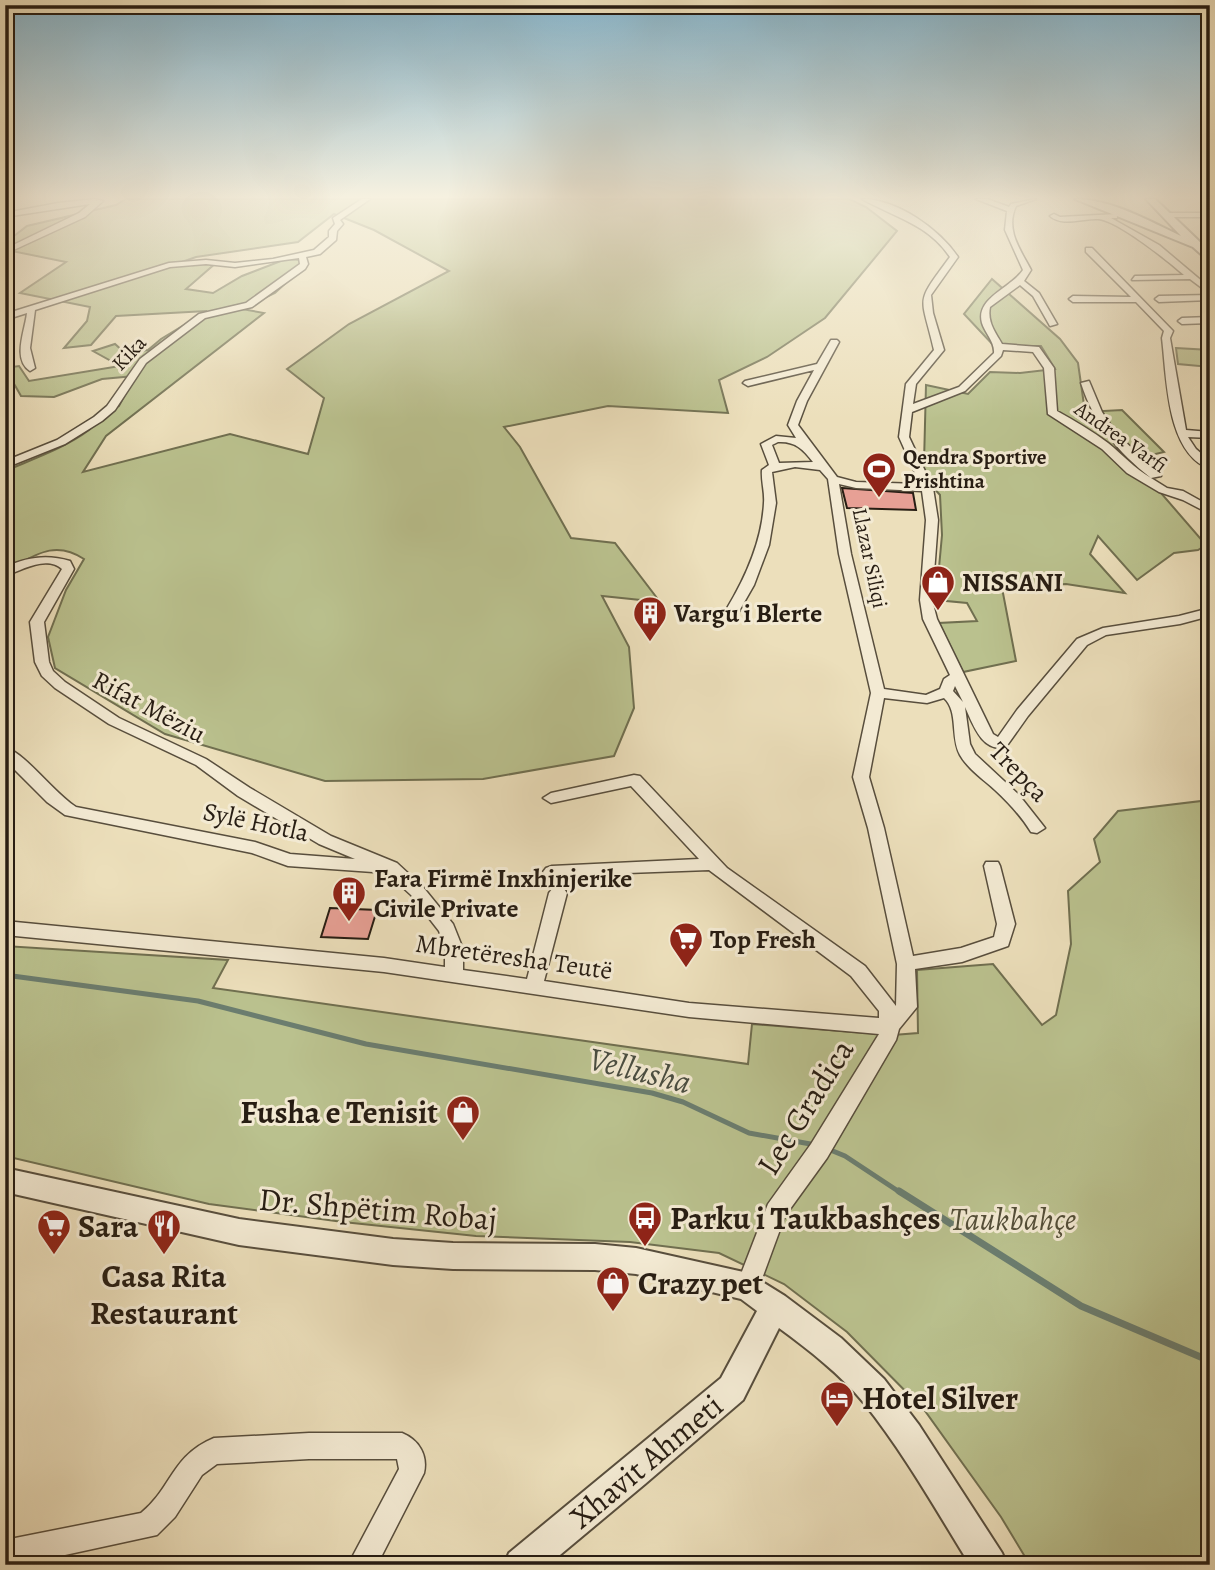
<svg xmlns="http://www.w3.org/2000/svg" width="1215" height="1570" viewBox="0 0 1215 1570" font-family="Alegreya,serif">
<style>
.green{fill:#bac18e;stroke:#706f50;stroke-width:2;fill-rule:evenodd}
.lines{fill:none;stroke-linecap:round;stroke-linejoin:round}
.stream-far1{stroke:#6b7d6f;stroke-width:5}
.stream{stroke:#6b7d6f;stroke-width:7}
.building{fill:#e7a095;stroke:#271d13;stroke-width:2}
.minor-casing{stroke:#584e3d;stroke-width:3}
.tertiary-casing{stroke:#584e3d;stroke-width:4}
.minor{fill:#f3ead3;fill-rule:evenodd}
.tertiary{fill:#f3ead3;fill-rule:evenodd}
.labels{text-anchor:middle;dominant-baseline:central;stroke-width:6;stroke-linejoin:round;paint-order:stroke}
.far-street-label{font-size:21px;fill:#271d13;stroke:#f3ead3}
.far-poi-label{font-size:21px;font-weight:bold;fill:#271d13;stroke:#f3ead3;text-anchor:start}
.poi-label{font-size:26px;font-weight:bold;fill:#271d13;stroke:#f3ead3;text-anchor:start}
.street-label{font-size:26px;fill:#271d13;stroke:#f3ead3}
.near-street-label{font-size:32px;fill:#271d13;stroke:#f3ead3}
.near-poi-label{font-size:32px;font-weight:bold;fill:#271d13;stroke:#f3ead3;text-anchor:start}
.near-park-label{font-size:32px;font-style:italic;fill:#534e38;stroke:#f3ead3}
.near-water-label{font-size:33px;font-style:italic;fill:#494d41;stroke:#f3ead3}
</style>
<rect width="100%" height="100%" fill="#ecdfbb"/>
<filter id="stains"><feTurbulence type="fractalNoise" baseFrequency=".00286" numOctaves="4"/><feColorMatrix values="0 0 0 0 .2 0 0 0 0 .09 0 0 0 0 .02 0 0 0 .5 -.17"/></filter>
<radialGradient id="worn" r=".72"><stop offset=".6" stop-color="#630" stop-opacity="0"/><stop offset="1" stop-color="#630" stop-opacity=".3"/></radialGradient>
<g class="green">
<path d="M126 199H849L866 207 897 231 825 318 767 357 719 380 728 413 608 406 504 427 520 447 571 538 615 543 660 602 602 596 629 647 634 708 614 756 483 779 325 781 165 734 55 668 48 637 66 590 84 559C54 539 34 556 5 571V471C33 459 65 448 89 430 100 421 106 410 119 406L135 376 102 379 54 397 21 396 5 368 19 366 29 381 120 366 93 351 115 344 125 353 148 350 161 339 207 311 116 316 91 345 64 348 87 321 90 307 20 293 66 262 12 251 5 255V243L27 226 116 205ZM334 214 374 230 449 271 349 324 287 369 324 398 308 454 230 434 83 472 106 436 264 313 242 309 275 293 302 268 301 260 286 259 242 276 213 293 186 289 217 262 179 263 196 257 298 242Z"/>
<path d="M992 279 1060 339 1078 363 1085 412 1122 410 1164 452 1126 461 1148 478 1206 545 1198 550 1174 553 1137 580 1098 536 1090 554 1125 593 1066 584 1002 588 1016 661 963 672 939 623 977 621 967 603 936 600 942 535 940 495 916 468 924 463 926 385 968 394 990 372 1020 373 1055 369 1041 346 995 347 964 314Z"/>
<path d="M1176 348 1210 350V367L1178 364Z"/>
<path d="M1210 800V1565H1030L1001 1517 925 1411 847 1332 784 1284 719 1253 630 1242 476 1236 343 1222 209 1204 5 1156V946L228 960 213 988 748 1064 752 1024 893 1035 918 1033 917 970 993 964 1042 1025 1056 1015 1071 944 1068 891 1100 862 1094 839 1118 811Z"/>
</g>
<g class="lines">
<g class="stream-far1">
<path d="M5 975 198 1001 366 1044 652 1093 683 1102 749 1133 816 1145"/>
<path d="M828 1149 845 1156 901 1193"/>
</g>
<path class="stream" d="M899 1191 1081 1306 1210 1361"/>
</g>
<g class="building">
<path d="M842 488 913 493 916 510 847 508Z"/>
<path d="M330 908 377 910 368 939 321 937Z"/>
</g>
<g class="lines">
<g class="minor-casing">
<g id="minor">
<path d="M95 199 103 201 85 217 5 254V249L79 213 90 204 5 217V213L58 203Z"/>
<path d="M362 199H370L340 220 343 224 337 231 336 240 320 254 306 257 308 264 305 269 252 307 205 318 146 363 115 410 102 421 65 444 5 468V461L57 440 94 417 107 406 140 359 199 314 246 303 300 264 299 258 235 267 206 264 170 267 35 310 30 348 35 368 30 371C12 359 25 331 27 313L5 320V314L169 263 206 260 235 263 273 259 314 250 329 237V231L335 224 333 218Z"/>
<path d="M862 199C897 199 939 229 958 257L931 295 933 313 944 350 916 384 913 404 959 387 994 353C995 342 985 333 982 323 975 298 1011 288 1023 270L1005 230 1007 211 976 199H987L1009 207 1011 204 1036 199 1016 206C1005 230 1020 249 1031 270L1024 281 1039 293 1057 324 1050 326 1033 296 1020 285 990 307C987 322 995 332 1002 344L1039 347 1054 368 1057 411C1075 421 1092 431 1108 443 1123 455 1134 468 1151 478 1118 452 1094 424 1081 383L1089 381 1102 412 1116 433 1161 476 1151 478 1167 488 1183 491 1210 506V514L1183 500 1159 492 1127 473 1102 449 1048 414 1044 368 1033 352 1003 350 1001 356 965 391 912 412 909 437 933 488 938 520 932 600 937 619 993 734 998 737 1017 710 1077 639 1103 628 1179 616 1210 608V616L1180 624 1106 635 1087 645 1028 716 1006 747C982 753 973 724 965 707L970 744 975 754 1019 795 1045 828 1037 833 1031 832C1021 816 1009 803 995 790 983 779 968 769 960 755 950 737 959 712 944 698L927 703 884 698 869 777 884 828 913 956 961 948 994 937 997 924 984 866 986 862H998L1000 866 1015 924 1008 946 962 962 915 969 917 1007 899 1029 896 1040 827 1158 785 1216 756 1295 748 1298 740 1295 736 1287 768 1204 811 1144 879 1034 689 1017 384 972 5 935V921L384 958 445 967V949L439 931 411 895 387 873 288 866 252 853 65 815 47 802 5 760V747C26 754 54 793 76 807L255 842 290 854 355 859 319 844 238 796 196 765 109 724 55 688 42 676 35 662 30 622 62 569C46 555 22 570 5 576V567C27 557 47 554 70 561L74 569 44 622 49 662 53 671 65 682 119 718 206 759 250 788 331 836 397 863 423 887 453 924 463 949V970L527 979 549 893 552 889H564L567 893 544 981 689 1003 879 1018V1011L851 976 709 870 546 876 543 872 546 868 552 866 699 859 631 786 551 803 543 798 551 793 634 775 640 776 727 868 865 966 896 1006 897 964 868 828 853 777 871 693 839 554 828 479 820 470 795 467 772 472 776 503 769 545 754 585 738 613H728L726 610C746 577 762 541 764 503 765 492 761 481 762 470L769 465 761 444 776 436 796 438 788 425 797 401 814 370 748 386 743 383 745 381 817 364 831 340H837L839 342 807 401 798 425 837 477 856 482 920 484 899 437 906 384 934 350C921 293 914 306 950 257 928 224 894 217 862 199ZM778 442C795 441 803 449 813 462L779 463 772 445ZM839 484 856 488 922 491 926 520 920 600 923 619 950 675 944 679 940 689 926 695 884 689 851 554ZM955 686 963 702 953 691Z"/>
<path d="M1162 213H1210V217H1165Z"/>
<path d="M1054 214 1060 217 1117 214V218H1111L1159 245 1210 288V294L1190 279 1132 280 1135 276 1184 275C1168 261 1117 220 1098 219 1083 218 1062 227 1050 216Z"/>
<path d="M1086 248H1092L1173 331 1170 338 1186 430 1210 432V438L1188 437 1196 449 1210 461V469C1166 453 1167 378 1162 338L1164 331 1136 302H1073L1069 299 1073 296 1131 297 1086 252Z"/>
<path d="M1210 295V300L1159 302 1155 299 1159 296Z"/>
<path d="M1210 317V323L1182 324 1178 321 1182 318Z"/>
<path d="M309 1433H402C419 1440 428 1455 424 1473L377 1565H348L399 1469 397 1459H309L217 1464 202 1475 175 1517 157 1535 19 1565H5V1540L141 1513C172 1488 171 1456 214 1438Z"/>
</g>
</g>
<g class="tertiary-casing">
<g id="tertiary">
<path d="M1075 199C1111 199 1149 221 1181 236L1146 199H1155L1203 245 1210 253V262L1193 247Z"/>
<path d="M5 1168 239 1219 393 1239 453 1243 595 1244 636 1248 748 1273 785 1296 841 1338 884 1379 919 1425 1002 1553 1007 1565H970C936 1510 904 1453 864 1403 840 1374 809 1350 779 1328L743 1400 645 1484 548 1565H504L509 1553 721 1378 757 1311 741 1299 636 1274 595 1270 453 1269 393 1265 239 1245 5 1192Z"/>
</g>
</g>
<use href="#minor" class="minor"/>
<use href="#tertiary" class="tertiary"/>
</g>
<linearGradient id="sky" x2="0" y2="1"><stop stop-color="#88b8d0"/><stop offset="0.47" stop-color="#f6f1e0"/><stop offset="1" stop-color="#f6f1e0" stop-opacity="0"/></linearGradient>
<rect width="1215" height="419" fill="url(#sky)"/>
<defs>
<g id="stadium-pin" transform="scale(1.75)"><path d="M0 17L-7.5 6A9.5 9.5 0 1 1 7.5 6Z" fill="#8f2418" stroke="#f3ead3"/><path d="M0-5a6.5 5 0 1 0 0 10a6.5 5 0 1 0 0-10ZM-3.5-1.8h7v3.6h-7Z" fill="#fff"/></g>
<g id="shop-pin" transform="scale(1.75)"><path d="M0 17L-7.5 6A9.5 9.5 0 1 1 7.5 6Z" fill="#8f2418" stroke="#f3ead3"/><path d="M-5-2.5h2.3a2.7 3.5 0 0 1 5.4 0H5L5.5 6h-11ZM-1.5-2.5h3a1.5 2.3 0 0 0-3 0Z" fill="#fff"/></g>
<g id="building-pin" transform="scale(1.75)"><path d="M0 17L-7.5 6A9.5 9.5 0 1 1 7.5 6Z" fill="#8f2418" stroke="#f3ead3"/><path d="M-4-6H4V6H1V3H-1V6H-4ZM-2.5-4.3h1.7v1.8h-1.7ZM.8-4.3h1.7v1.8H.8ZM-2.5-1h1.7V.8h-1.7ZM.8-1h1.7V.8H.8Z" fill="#fff"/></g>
<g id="supermarket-pin" transform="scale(1.75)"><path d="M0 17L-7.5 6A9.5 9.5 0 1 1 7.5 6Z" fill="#8f2418" stroke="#f3ead3"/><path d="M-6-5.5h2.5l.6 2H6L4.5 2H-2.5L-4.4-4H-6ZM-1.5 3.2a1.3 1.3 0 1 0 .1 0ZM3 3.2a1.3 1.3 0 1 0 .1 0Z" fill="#fff"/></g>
<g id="bus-pin" transform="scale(1.75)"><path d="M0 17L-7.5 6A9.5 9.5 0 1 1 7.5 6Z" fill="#8f2418" stroke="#f3ead3"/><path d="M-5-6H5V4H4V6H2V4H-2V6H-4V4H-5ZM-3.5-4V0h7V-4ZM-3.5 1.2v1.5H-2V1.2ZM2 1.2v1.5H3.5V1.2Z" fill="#fff"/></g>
<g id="restaurant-pin" transform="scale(1.75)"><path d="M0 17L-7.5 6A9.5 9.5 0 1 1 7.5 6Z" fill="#8f2418" stroke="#f3ead3"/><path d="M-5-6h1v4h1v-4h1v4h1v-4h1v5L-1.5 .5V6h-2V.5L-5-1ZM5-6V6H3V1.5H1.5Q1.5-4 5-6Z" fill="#fff"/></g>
<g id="hotel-pin" transform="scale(1.75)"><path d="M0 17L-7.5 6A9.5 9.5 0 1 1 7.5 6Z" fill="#8f2418" stroke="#f3ead3"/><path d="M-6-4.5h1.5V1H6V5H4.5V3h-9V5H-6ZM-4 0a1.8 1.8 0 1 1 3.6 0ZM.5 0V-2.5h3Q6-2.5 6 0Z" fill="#fff"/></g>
</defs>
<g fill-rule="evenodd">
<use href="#stadium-pin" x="879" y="469"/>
<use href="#shop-pin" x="938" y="582"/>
<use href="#building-pin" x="650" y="613"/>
<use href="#building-pin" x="349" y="893"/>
<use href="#supermarket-pin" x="686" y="939"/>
<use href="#shop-pin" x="463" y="1112"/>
<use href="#bus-pin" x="645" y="1218"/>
<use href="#supermarket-pin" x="54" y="1226"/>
<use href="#restaurant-pin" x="164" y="1226"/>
<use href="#shop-pin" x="613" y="1283"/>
<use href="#hotel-pin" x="837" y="1398"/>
</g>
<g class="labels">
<g class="far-street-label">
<text transform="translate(129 353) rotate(-47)">Kika</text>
<text transform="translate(1121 437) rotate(35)">Andrea Varfi</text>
<text transform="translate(870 558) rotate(78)">Llazar Siliqi</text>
</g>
<g class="far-poi-label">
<text x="903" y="457">Qendra Sportive<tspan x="903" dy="24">Prishtina</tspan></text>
</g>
<g class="poi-label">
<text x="962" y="582">NISSANI</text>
<text x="674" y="613">Vargu i Blerte</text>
<text x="374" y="878">Fara Firmë Inxhinjerike<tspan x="374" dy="30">Civile Private</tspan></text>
<text x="710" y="939">Top Fresh</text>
</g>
<g class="street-label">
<text transform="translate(149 707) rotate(28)">Rifat Mëziu</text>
<text transform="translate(1019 772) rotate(46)">Trepça</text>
<text transform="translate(256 822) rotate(12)">Sylë Hotla</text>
<text transform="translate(514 957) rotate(8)">Mbretëresha Teutë</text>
</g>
<g class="near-street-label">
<text transform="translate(805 1107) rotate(-58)">Lec Gradica</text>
<text transform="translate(378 1209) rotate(5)">Dr. Shpëtim Robaj</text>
<text transform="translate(646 1461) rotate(-40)">Xhavit Ahmeti</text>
</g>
<g class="near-poi-label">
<text x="438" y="1112" text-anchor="end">Fusha e Tenisit</text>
<text x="670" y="1218">Parku i Taukbashçes</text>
<text x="78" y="1226">Sara</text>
<text x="164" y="1276" text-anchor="middle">Casa Rita<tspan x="164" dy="37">Restaurant</tspan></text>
<text x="638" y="1283">Crazy pet</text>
<text x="862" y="1398">Hotel Silver</text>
</g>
<g class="near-park-label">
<text x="1013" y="1219">Taukbahçe</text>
</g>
<g class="near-water-label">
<text transform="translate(640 1070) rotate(14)">Vellusha</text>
</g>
</g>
<rect width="1215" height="1570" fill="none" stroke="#ecdfbb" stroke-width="28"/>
<rect x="7" y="7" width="1201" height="1556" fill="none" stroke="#271d13" stroke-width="3.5"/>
<rect x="14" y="14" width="1187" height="1542" fill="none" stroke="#271d13" stroke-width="2"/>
<rect width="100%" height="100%" filter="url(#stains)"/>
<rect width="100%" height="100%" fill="url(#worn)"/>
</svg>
